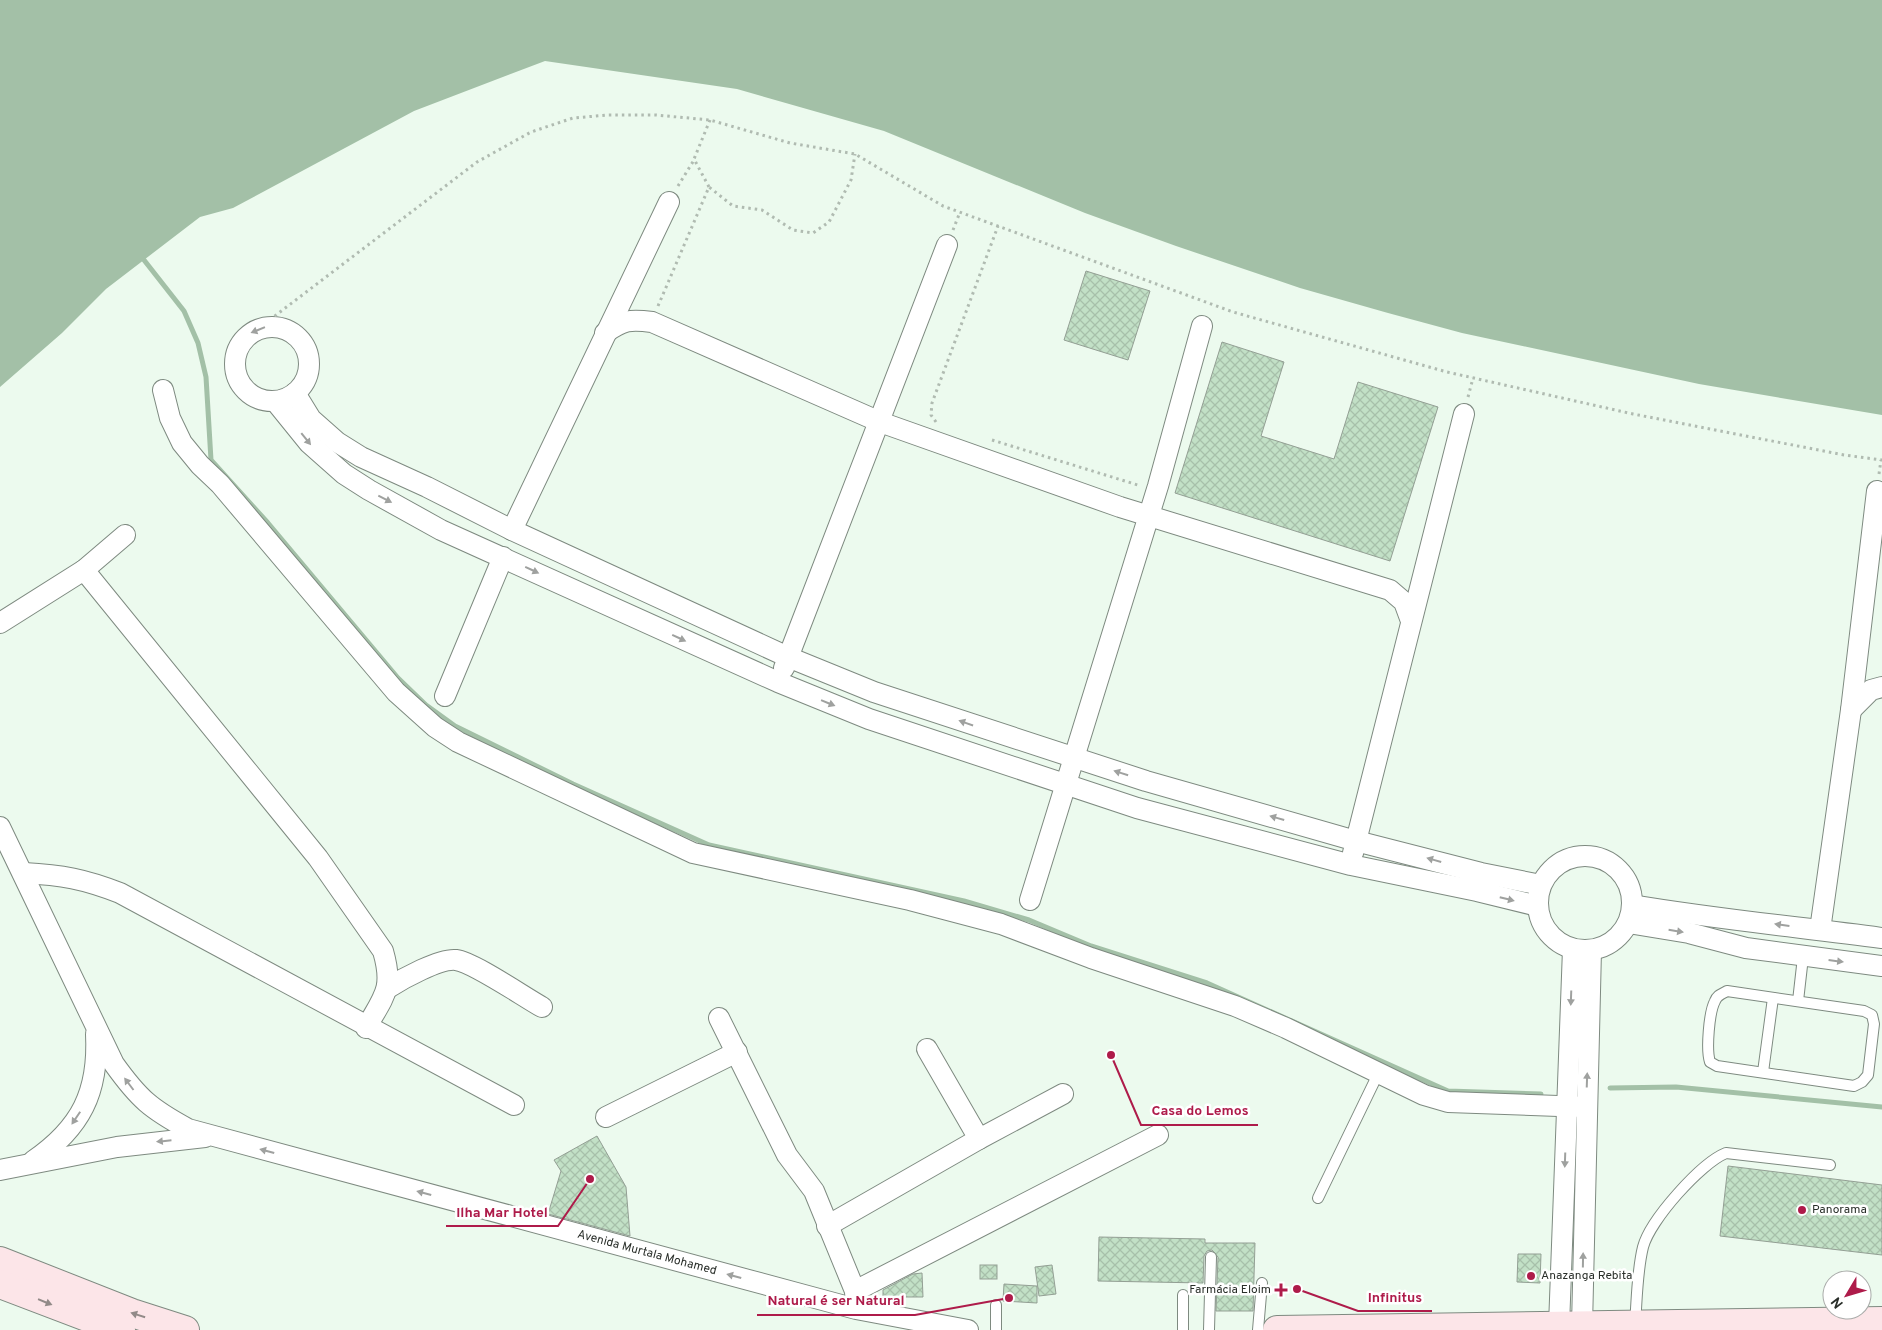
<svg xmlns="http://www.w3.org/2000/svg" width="1882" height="1330" viewBox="0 0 1882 1330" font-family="Overpass,sans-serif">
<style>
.water{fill:#a3c0a7}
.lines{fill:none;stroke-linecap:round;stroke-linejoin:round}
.stream{stroke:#a3c0a7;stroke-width:5}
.building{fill:url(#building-cross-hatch);stroke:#939f94}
.lane-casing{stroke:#7e8a80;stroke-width:12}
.street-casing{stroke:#7e8a80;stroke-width:22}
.secondary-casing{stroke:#7e8a80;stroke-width:30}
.path{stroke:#b0bbb1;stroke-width:3;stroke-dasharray:2.5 4;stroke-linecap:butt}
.lane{stroke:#fff;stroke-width:10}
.street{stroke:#fff;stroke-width:20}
.secondary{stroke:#fce5e8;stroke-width:28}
.oneway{fill:#9fa19f}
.oneway2{fill:#928a88}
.poi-dot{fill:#ae1b4a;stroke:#fff;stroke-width:2}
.labels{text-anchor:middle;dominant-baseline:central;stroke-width:5;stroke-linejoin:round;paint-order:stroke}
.poi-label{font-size:12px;fill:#292e29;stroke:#fff;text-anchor:start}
.street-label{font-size:12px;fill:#292e29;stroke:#fff}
.leader{fill:none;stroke:#ae1b4a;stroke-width:2}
.callout-dot{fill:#ae1b4a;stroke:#fff;stroke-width:2}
.callout-label{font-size:14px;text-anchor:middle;font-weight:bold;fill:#ae1b4a;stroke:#fff;stroke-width:5;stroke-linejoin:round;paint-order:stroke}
</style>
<defs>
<pattern id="building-cross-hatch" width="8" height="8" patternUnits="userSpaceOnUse" patternTransform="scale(1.25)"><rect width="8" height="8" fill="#c2e0c6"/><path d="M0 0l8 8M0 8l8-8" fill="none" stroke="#a7c0aa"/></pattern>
</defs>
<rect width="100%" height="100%" fill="#ecfaee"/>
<path class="water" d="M0 0H1882V415L1699 384 1462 333 1388 313 1300 288 1176 246 1085 213 884 131 737 89 545 61 414 111 233 208 200 217 106 289 62 333 0 387Z"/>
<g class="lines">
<g class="stream">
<path d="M144 260 184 311 198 343 206 377 211 460 268 523 398 678 426 705 455 726 573 784 709 845 964 901 1029 920 1091 946 1207 983 1448 1091 1541 1094"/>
<path d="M1610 1088 1676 1087 1882 1107"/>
</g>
</g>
<g class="building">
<path d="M1086 271 1150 291 1128 360 1064 340Z"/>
<path d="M1222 342 1284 362 1261 436 1334 459 1358 382 1438 407 1390 561 1175 493Z"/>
<path d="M597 1136 626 1187 630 1236 548 1214 561 1171 554 1160Z"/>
<path d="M1728 1166 1882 1185V1255L1720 1236Z"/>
<path d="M1099 1237 1205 1239V1243H1255L1253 1311H1216L1218 1257 1212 1250 1207 1251 1204 1256 1203 1283 1098 1281Z"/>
<path d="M1518 1254H1541L1540 1283 1517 1282Z"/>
<rect x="980" y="1265" width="17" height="14"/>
<path d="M1052 1265 1056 1294 1039 1296 1035 1267Z"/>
<path d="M922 1273 923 1297H883V1290L913 1274Z"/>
<path d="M1004 1284 1037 1286V1303L1003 1301Z"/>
</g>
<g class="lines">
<g class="lane-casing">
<g id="lane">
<path d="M1727 991 1864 1011 1872 1015 1874 1024 1868 1075 1862 1082 1854 1086 1717 1066 1710 1062C1706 1050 1709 1012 1715 1001 1717 995 1722 994 1727 991Z"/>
<path d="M1798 1001 1803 957"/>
<path d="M1763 1072 1773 998"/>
<path d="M1318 1198 1378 1074"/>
<path d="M1183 1295V1330"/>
<path d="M996 1305V1330"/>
<path d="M1635 1324C1637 1299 1637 1271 1643 1247 1650 1220 1701 1163 1726 1153L1830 1165"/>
<path d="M1209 1330 1211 1257"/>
<path d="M1258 1330 1262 1283"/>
</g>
</g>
<g class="street-casing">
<g id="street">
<circle cx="272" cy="364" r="37"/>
<path d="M605 333C623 320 630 319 652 322L880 422 1120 507 1390 590 1404 602 1411 621"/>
<path d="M163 390 170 418 182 443 200 465 220 484 396 692 435 727 458 742 693 853 910 900 1001 924 1091 958 1235 1006 1286 1028 1424 1095 1448 1102 1586 1107"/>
<path d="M295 393 311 419 337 442 361 457 427 487 512 530 788 657 874 692 1146 781 1356 841 1481 873 1541 885"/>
<path d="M275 401 309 443 344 474 369 490 441 530 778 682 869 719 1137 808 1351 865 1477 891 1538 906"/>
<path d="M512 530 669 202"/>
<path d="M84 570 318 858 383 951C394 989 384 996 366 1028"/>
<path d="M0 623 84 570 125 535"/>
<path d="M784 668 947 245"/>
<path d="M445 696 503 557"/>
<path d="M1851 710 1871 690 1882 687"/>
<path d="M0 827 114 1064C139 1099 151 1109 188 1129L856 1309 968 1330"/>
<path d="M1353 853 1464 414"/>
<circle cx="1585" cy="903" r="47"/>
<path d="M24 873C62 875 84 879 120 893L514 1105"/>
<path d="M1030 900 1158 486 1202 326"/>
<path d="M1632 905C1715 919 1799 927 1882 938"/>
<path d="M1628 923 1689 933 1746 948 1882 966"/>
<path d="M1820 930 1851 710 1877 491"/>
<path d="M388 988C402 979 440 958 456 960 473 962 524 997 542 1007"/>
<path d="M719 1018 787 1155 814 1191 855 1291 856 1305"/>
<path d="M927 1049 979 1139"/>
<path d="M606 1117 737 1052"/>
<path d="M33 1161C81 1128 99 1092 96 1034"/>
<path d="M0 1170 117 1147 205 1137"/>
<path d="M827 1226 979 1139 1063 1094"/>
<path d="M855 1291 1158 1135"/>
<path d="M1559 1326 1573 949"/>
<path d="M1582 1326 1591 950"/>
</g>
</g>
<g class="secondary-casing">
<g id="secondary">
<path d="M0 1261 132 1313 185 1330"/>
<path d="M0 1284 121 1330"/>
<path d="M1277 1330 1882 1321"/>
</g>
</g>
<g class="path">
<path d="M678 186 694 160"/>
<path d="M709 187 694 159 710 120"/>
<path d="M953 230 960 212"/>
<path d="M658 306 709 187 733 206 762 210 793 230 813 233 829 222 851 180 855 154"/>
<path d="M259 328 477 162 531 132 573 118 608 115H656L710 120 790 143 855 154 943 206 1233 312 1447 372 1633 414 1844 455 1882 460"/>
<path d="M1468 397 1473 378"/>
<path d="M936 422 931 415 932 403 998 226"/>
<path d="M992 440 1141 486"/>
<path d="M1879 474 1881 460"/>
</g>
<use href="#lane" class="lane"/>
<use href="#street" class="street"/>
<use href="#secondary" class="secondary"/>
</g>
<defs><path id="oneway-solid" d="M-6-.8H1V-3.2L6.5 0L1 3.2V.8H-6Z" transform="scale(1.25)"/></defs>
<g class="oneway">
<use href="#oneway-solid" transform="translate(258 330) rotate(158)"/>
<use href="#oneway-solid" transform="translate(306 439) rotate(51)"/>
<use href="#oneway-solid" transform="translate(385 499) rotate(27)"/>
<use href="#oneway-solid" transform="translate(532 570) rotate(25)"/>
<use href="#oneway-solid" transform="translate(679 638) rotate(25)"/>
<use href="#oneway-solid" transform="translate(828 703) rotate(22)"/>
<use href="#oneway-solid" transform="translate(966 723) rotate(-161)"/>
<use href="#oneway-solid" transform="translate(1121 773) rotate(-162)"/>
<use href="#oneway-solid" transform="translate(1277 818) rotate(-164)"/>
<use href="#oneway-solid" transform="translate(1434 860) rotate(-164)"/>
<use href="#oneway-solid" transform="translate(1507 899) rotate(14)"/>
<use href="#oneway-solid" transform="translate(1782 925) rotate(-172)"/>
<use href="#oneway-solid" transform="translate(1676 931) rotate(9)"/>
<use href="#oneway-solid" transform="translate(1836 961) rotate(7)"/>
<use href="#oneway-solid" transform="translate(1571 998) rotate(92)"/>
<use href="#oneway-solid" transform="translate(1587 1080) rotate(-88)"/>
<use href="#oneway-solid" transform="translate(129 1084) rotate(-127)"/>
<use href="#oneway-solid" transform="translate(76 1118) rotate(124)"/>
<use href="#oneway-solid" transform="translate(164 1141) rotate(174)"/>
<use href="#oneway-solid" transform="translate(267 1151) rotate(-165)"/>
<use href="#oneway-solid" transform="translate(1565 1160) rotate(92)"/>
<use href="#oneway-solid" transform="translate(424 1193) rotate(-165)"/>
<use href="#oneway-solid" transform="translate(1583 1260) rotate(-89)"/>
<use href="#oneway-solid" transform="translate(734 1276) rotate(-165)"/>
</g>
<g class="oneway2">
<use href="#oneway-solid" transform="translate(45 1302) rotate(22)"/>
<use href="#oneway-solid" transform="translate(138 1315) rotate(-162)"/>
</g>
<g class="poi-dot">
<circle cx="1802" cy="1210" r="5"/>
<circle cx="1531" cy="1276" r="5"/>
<path d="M1278.5 1282.5h5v5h5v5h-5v5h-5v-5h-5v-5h5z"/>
</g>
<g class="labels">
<g class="poi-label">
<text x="1812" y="1210">Panorama</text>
<text x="1541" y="1276">Anazanga Rebita</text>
<text x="1271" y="1290" text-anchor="end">Farmácia Eloim</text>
</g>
<g class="street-label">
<text transform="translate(647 1253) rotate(15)">Avenida Murtala Mohamed</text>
</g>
</g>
<path class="leader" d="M1111 1055L1141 1125H1258M590 1179L558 1226H446M1297 1289L1358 1311H1432M1009 1298L915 1315H757"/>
<g class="callout-dot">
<circle cx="1111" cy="1055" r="5"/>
<circle cx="590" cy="1179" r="5"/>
<circle cx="1297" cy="1289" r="5"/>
<circle cx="1009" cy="1298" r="5"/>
</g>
<g class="callout-label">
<text x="1200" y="1115">Casa do Lemos</text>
<text x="502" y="1217">Ilha Mar Hotel</text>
<text x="1395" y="1302">Infinitus</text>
<text x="836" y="1305">Natural é ser Natural</text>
</g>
<g transform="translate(1847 1295) rotate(232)"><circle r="24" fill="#ffffff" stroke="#a9aba9"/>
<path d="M0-4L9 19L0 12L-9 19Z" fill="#ae1b4a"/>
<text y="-8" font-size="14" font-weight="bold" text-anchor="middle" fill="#292e29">N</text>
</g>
</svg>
